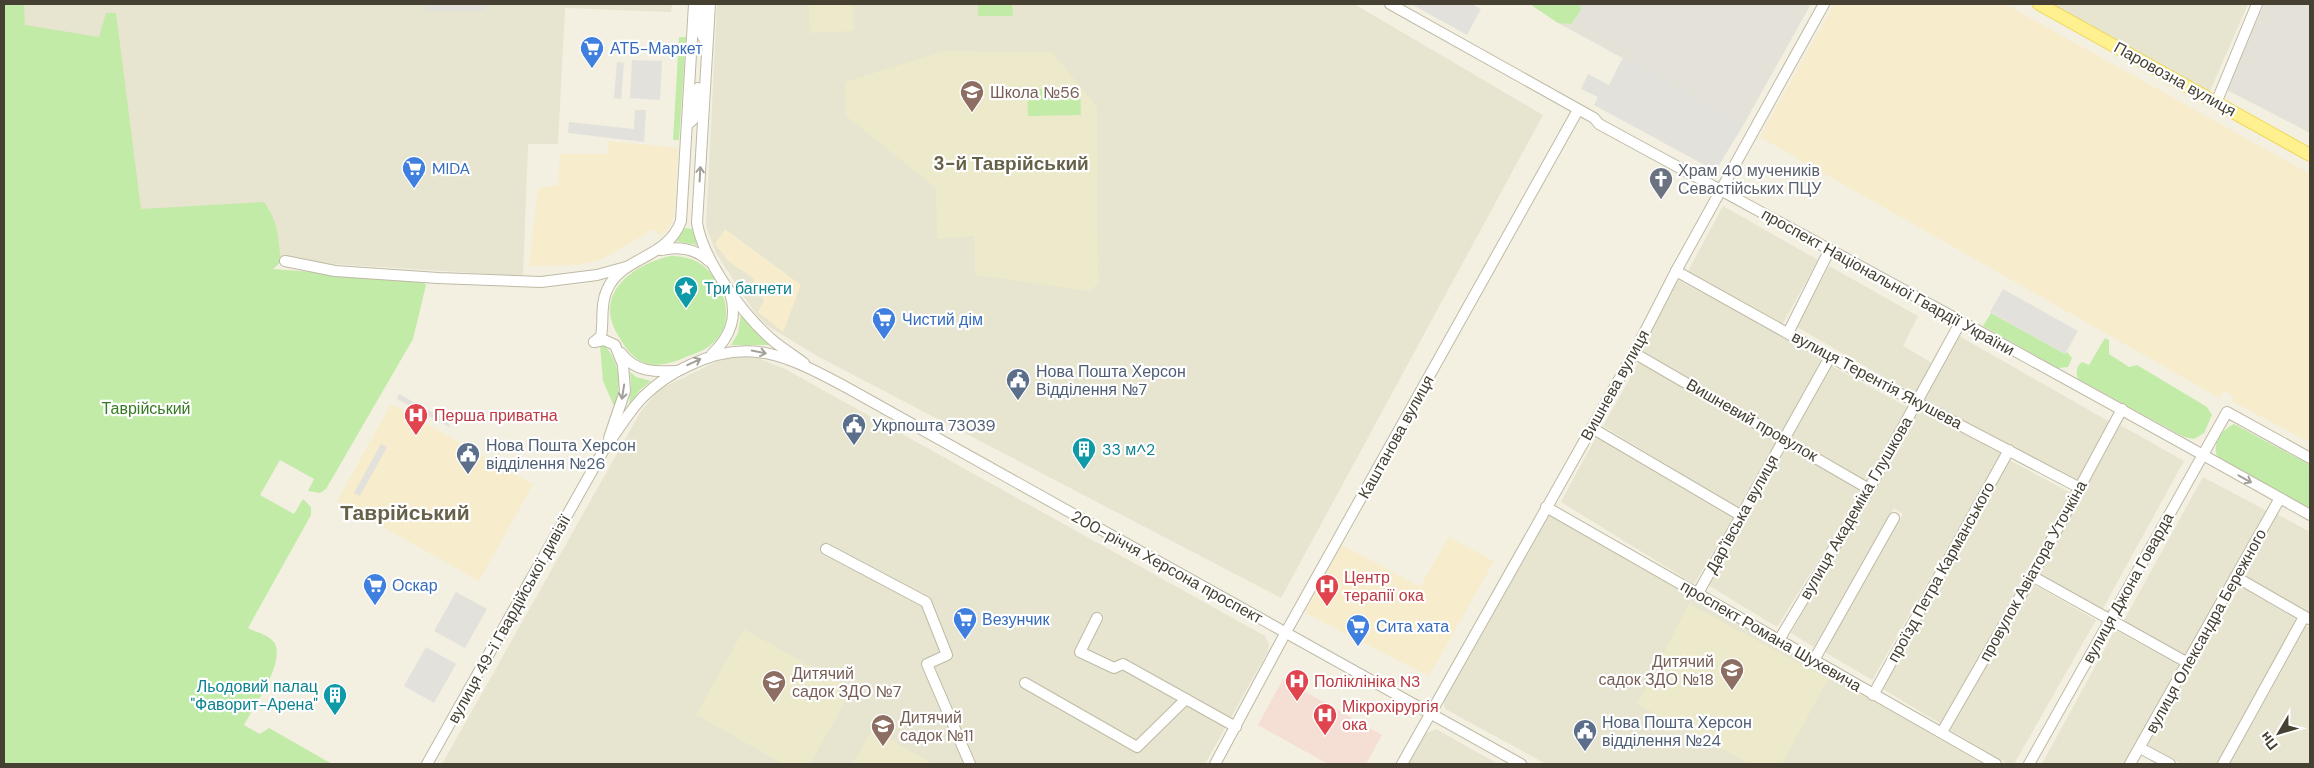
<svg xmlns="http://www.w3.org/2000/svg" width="2314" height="768" viewBox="0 0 2314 768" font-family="'DM Sans',sans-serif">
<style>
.residential{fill:#e7e4d0}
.commercial{fill:#f7eccb}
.industrial{fill:#e4e1d8}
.education{fill:#ede9cb}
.medical{fill:#f5ded4}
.green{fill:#c2eba7}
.parking{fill:#e3e1db}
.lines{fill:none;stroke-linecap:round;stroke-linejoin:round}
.minor-casing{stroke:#bfbaa4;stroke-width:12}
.major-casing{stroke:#edd856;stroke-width:14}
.minor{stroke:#fff;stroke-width:10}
.major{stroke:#fff18f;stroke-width:12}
.oneway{stroke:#a2a098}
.labels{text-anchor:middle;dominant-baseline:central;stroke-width:4.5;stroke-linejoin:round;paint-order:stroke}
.shop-label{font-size:16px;fill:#366cbe;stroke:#fff;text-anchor:start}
.street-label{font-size:16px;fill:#454032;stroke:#fff}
.education-label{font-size:16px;fill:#785e54;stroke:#fff;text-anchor:start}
.worship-label{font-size:16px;fill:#5b616d;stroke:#fff;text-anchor:start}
.culture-label{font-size:16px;fill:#0d838f;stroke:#fff;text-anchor:start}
.service-label{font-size:16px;fill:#4e5e75;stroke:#fff;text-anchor:start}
.park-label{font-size:16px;fill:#357b21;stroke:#fff}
.health-label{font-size:16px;fill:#be3a42;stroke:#fff;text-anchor:start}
.quarter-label{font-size:19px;font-weight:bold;fill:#686149;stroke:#fff}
.district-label{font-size:21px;font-weight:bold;fill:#686149;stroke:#fff}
</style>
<rect width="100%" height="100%" fill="#f3f0e2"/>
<g class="residential">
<path d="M4 4H672L671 12 565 8 558 144H528L523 276 302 262H136Z"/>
<path d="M717 4H1354L1543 115 1281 598 819 357 766 325 755 313 716 253 706 226Z"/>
<path d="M2051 4H2248L2209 93Z"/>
<path d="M1723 206 1818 260 1782 325 1687 273Z"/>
<path d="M1829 266 1918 316 1903 346 1932 363 1915 395 1797 327Z"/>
<path d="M1678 280 1823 357 1782 432 1641 350Z"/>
<path d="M1959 336 2110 422 2078 485 1924 400Z"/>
<path d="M742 356 758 358 785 369 1265 636 1269 644 1268 651 1205 764H442L641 411 658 391 668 385 718 361Z"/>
<path d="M1640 360 1777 440 1738 508 1603 426Z"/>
<path d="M1830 365 1907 407 1866 483 1790 437Z"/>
<path d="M1918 409 2001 454 1872 680 1823 651 1903 514 1894 508 1814 647 1791 633Z"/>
<path d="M2120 425 2184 461 2102 610 2039 573Z"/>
<path d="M1596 437 1734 517 1694 584 1561 502Z"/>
<path d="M1788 445 1862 490 1777 627 1708 585Z"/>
<path d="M2009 460 2071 493 1941 724 1881 688Z"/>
<path d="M2203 477 2267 511 2185 655 2123 622Z"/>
<path d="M1547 513 1983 764H1546L1447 710 1444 706V700Z"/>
<path d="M2275 513 2310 532V616L2240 577Z"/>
<path d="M2031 583 2096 620 2014 764H2008L1947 728Z"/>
<path d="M2241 585 2298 620 2218 764H2182L2147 745Z"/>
<path d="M2306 625 2310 628V764H2229Z"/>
<path d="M2115 630 2179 665 2125 764H2042Z"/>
<path d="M1436 729 1498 764H1407L1423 735Z"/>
</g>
<g class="commercial">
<path d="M1834 4H2005L2310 174 2309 442 2232 401 2234 396 2224 391 2220 398 2216 396 1760 137Z"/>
<path d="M608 141 678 148 674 216 667 231 660 236 654 229 602 259 580 265 529 266 538 189 558 185 560 154H608Z"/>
<path d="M725 229 801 285 783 332 758 312 764 301 753 278 728 261 715 244Z"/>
<path d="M391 404 533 484 479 581 337 501Z"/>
<path d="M1449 537 1494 561 1429 676 1305 613 1342 545 1420 587Z"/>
</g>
<g class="industrial">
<path d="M1530 4H1811L1744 124 1558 23Z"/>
<path d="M2264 4H2310V133L2227 90Z"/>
</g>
<g class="education">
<path d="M809 4H853L854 31 810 33Z"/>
<path d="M944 51 1052 52 1097 107 1098 284 1089 291 975 275 974 236 937 239 936 188 846 116 845 82Z"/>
<path d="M1689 604 1828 679 1782 764H1750L1637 704Z"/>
<path d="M744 629 852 690 810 764H783L696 715Z"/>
<path d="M873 729 933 764H852Z"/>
</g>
<path class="medical" d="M1283 679 1382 735 1366 764H1328L1258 725Z"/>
<g class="green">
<path d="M4 4H24L25 25 99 37 106 13H116L141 209 264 202C279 223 278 237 281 262L273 269 421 280 426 285 413 339 326 489 320 493 308 491 314 479 280 460 260 495 294 514 303 499 311 507V515L248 628C255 632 266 634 272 640 290 656 253 708 244 725L260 734 269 728 332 764 4 763Z"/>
<path d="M978 4H1012L1013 16H978Z"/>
<path d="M1530 4H1580L1581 10 1571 24 1558 23Z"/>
<path d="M679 37H686L679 140H673Z"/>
<path d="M1027 89H1080L1081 115 1028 116Z"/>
<path d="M685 228 692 229 697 245 676 241Z"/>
<path d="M670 256C690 256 704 262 715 279 730 302 733 333 705 349 700 352 694 354 688 356 673 363 652 370 637 359 629 353 623 344 618 335 593 293 633 265 670 256Z"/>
<path d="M1991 313 2065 354 2067 352 2072 358 2068 367 2058 368 1983 326Z"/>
<path d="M741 315 769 345H731L738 333Z"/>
<path d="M2105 338 2109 340V354L2129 367 2137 365 2207 407 2212 415 2204 433 2194 439 2184 437 2078 379C2076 373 2076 366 2082 362L2089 365Z"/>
<path d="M603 344C619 359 623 386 614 406L603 381 600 345Z"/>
<path d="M630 372 636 377 651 381 641 389 629 404 631 387Z"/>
<path d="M2234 424 2310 465V510L2218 458C2211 445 2221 430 2234 424Z"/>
</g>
<g class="parking">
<path d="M426 4H485L484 11H426Z"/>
<path d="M1411 4H1472L1481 9 1467 35Z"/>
<path d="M1623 57 1744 124 1719 165 1710 168 1594 105 1598 97 1581 89 1588 74 1609 85Z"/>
<path d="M632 60 662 61 660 100 630 98Z"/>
<path d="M617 62 624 63 621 99 614 98Z"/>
<path d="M635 110H646L644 142 568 133 569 122 634 129Z"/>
<path d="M2003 289 2078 331 2065 354 1990 312Z"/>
<path d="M399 394 446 420 451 428 397 399Z"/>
<path d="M381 444 387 447 360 496 354 493Z"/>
<path d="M456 592 487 609 465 648 434 631Z"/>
<path d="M426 647 456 664 434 703 404 686Z"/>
</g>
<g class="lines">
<g class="minor-casing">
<g id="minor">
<path d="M703 4 701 33 707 44"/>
<path d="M710 4 697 223C703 260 742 313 770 338 780 347 793 355 804 363"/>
<path d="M1390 4 1594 118 1599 124C1836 253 2075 382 2310 515"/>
<path d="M2216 103 2257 4"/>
<path d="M688 124 696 117 698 88"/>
<path d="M661 250C679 246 697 249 710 262"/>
<path d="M285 261 335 271 438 278 541 282 597 275 626 267"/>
<path d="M1676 271 1830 357 2080 488"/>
<path d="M1788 333 1829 251"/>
<path d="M594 342 601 336C604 321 600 304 607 290 621 256 667 260 681 221L694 4"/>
<path d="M594 342 604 340 615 345 623 365 625 391 609 438"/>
<path d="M621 353C635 372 654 372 677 371"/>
<path d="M1634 353 1869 489"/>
<path d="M712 354C730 337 738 318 730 293"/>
<path d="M1592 428 1740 515"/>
<path d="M1546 507 1996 764"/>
<path d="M826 549 926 602 947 655 927 664 970 764"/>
<path d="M2032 576 2188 663"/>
<path d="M2236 577 2309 619"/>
<path d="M1698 593 1830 357"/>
<path d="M1097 618 1080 652 1114 668 1123 664 1236 727"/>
<path d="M1779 640 1869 489 1960 323"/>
<path d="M1814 660 1894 518"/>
<path d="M1025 683 1137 747 1186 699"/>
<path d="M1873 695 2009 450"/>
<path d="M1942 732 2032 576 2122 409"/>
<path d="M2140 748 2170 764"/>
<path d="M427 764 606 446C618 431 629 411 643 397 656 384 672 373 690 365 750 336 789 357 844 386L1521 764"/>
<path d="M1215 764 1286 632 1578 110"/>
<path d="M1402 764 1634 353 1676 271 1824 4"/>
<path d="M2029 764 2227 412 2310 458"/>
<path d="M2130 764 2280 498"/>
<path d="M2223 764 2304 617"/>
</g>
</g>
<g class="major-casing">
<path id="major" d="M2039 4 2310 155"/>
</g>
<use href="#minor" class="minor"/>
<use href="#major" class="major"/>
</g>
<defs><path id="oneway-shaft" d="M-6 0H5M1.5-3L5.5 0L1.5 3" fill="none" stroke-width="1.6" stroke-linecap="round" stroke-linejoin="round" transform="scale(1.25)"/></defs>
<g class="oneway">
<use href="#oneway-shaft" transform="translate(700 174) rotate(-87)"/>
<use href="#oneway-shaft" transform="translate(759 352) rotate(12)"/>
<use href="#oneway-shaft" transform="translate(694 362) rotate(-25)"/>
<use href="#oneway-shaft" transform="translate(623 392) rotate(99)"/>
<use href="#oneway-shaft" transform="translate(2245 479) rotate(29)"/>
</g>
<defs>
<g id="supermarket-pin" transform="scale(1.25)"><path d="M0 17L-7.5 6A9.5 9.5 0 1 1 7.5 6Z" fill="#3f7fe0" stroke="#fff"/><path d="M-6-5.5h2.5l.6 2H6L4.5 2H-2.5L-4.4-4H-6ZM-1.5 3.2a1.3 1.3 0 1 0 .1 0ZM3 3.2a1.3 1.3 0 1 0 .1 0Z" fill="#fff"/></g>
<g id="school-pin" transform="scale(1.25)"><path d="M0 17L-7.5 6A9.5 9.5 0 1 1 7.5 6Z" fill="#8d6e63" stroke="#fff"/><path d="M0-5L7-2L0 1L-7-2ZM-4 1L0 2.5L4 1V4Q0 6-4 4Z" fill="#fff"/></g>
<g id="church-pin" transform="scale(1.25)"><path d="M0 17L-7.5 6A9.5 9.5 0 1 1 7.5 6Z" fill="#6b7280" stroke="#fff"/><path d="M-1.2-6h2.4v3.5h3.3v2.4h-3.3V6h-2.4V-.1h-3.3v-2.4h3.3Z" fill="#fff"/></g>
<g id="sight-pin" transform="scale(1.25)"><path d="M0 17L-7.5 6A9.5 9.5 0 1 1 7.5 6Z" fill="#0f9aa8" stroke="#fff"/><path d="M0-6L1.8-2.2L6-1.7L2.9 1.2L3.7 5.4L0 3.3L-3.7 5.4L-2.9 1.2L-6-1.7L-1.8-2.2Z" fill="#fff"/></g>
<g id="civic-pin" transform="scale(1.25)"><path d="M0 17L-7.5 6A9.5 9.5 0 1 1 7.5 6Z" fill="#5c6f8a" stroke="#fff"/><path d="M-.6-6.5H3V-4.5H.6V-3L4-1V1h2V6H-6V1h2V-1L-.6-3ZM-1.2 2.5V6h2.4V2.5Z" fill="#fff"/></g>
<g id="hospital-pin" transform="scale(1.25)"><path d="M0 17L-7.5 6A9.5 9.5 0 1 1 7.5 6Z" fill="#e0444e" stroke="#fff"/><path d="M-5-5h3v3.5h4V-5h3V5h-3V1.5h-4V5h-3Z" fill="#fff"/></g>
<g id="building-pin" transform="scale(1.25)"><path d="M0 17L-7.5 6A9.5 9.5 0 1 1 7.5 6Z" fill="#0f9aa8" stroke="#fff"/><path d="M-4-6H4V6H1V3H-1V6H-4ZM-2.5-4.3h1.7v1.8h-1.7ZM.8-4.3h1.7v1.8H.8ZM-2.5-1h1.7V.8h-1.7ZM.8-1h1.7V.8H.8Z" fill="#fff"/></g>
</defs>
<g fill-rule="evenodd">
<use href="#supermarket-pin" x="592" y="48"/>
<use href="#school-pin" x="972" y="92"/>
<use href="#supermarket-pin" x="414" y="168"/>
<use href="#church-pin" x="1661" y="179"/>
<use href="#sight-pin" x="686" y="288"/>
<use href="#supermarket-pin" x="884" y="319"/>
<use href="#civic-pin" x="1018" y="380"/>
<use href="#hospital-pin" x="416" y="415"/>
<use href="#civic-pin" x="854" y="425"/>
<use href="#building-pin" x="1084" y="449"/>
<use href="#civic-pin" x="468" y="454"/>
<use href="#supermarket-pin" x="375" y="585"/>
<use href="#hospital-pin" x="1327" y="586"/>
<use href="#supermarket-pin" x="965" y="619"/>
<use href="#supermarket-pin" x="1358" y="626"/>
<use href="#school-pin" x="1732" y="670"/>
<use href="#hospital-pin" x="1297" y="681"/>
<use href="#school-pin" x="774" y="682"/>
<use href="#building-pin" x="335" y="695"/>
<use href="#hospital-pin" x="1325" y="715"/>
<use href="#school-pin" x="883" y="726"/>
<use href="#civic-pin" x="1585" y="731"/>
</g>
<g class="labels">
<g class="shop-label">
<text x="610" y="48">АТБ-Маркет</text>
<text x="432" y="168">MIDA</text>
<text x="902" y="319">Чистий дім</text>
<text x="392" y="585">Оскар</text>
<text x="982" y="619">Везунчик</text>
<text x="1376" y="626">Сита хата</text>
</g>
<g class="street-label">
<text transform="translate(2175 79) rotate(29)">Паровозна вулиця</text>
<text transform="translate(1888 282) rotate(29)">проспект Національної Гвардії України</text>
<text transform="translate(1877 380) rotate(28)">вулиця Терентія Якушева</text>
<text transform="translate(1615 385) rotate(-61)">Вишнева вулиця</text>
<text transform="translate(1752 420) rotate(30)">Вишневий провулок</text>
<text transform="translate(1396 437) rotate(-61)">Каштанова вулиця</text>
<text transform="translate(1856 508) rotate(-60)">вулиця Академіка Глушкова</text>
<text transform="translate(1742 514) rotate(-61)">Дар'ївська вулиця</text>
<text transform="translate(1167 567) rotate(29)">200-річчя Херсона проспект</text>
<text transform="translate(2033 571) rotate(-61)">провулок Авіатора Уточкіна</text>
<text transform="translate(1941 572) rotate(-61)">проїзд Петра Карманського</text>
<text transform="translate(2128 588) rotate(-61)">вулиця Джона Говарда</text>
<text transform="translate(509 619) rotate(-61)">вулиця 49-ї Гвардійської дивізії</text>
<text transform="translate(2206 631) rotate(-61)">вулиця Олександра Бережного</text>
<text transform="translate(1771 636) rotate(30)">проспект Романа Шухевича</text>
</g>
<g class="education-label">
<text x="990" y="92">Школа №56</text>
<text x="1714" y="661" text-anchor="end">Дитячий<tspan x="1714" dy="18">садок ЗДО №18</tspan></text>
<text x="792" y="673">Дитячий<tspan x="792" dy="18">садок ЗДО №7</tspan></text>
<text x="900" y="717">Дитячий<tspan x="900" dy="18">садок №11</tspan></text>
</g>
<g class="worship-label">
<text x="1678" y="170">Храм 40 мучеників<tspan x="1678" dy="18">Севастійських ПЦУ</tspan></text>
</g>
<g class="culture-label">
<text x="704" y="288">Три багнети</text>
<text x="1102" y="449">33 м^2</text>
<text x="318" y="686" text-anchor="end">Льодовий палац<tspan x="318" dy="18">"Фаворит-Арена"</tspan></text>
</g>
<g class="service-label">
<text x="1036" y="371">Нова Пошта Херсон<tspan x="1036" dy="18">Відділення №7</tspan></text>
<text x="872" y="425">Укрпошта 73039</text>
<text x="486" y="445">Нова Пошта Херсон<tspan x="486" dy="18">відділення №26</tspan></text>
<text x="1602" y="722">Нова Пошта Херсон<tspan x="1602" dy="18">відділення №24</tspan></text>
</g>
<g class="park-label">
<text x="146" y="408">Таврійський</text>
</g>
<g class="health-label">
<text x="434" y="415">Перша приватна</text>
<text x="1344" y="577">Центр<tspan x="1344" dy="18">терапії ока</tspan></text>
<text x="1314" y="681">Поліклініка N3</text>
<text x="1342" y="706">Мікрохірургія<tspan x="1342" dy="18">ока</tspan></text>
</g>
<g class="quarter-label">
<text x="1011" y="163">3-й Таврійський</text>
</g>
<g class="district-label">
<text x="405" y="513">Таврійський</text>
</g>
</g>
<rect width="2314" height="768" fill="none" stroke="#454032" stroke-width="10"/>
<g transform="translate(2279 733) rotate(232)" stroke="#ffffff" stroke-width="4" paint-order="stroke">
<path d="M0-4L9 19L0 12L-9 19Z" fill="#454032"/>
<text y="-8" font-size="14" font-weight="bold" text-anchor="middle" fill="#454032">Пн</text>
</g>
</svg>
